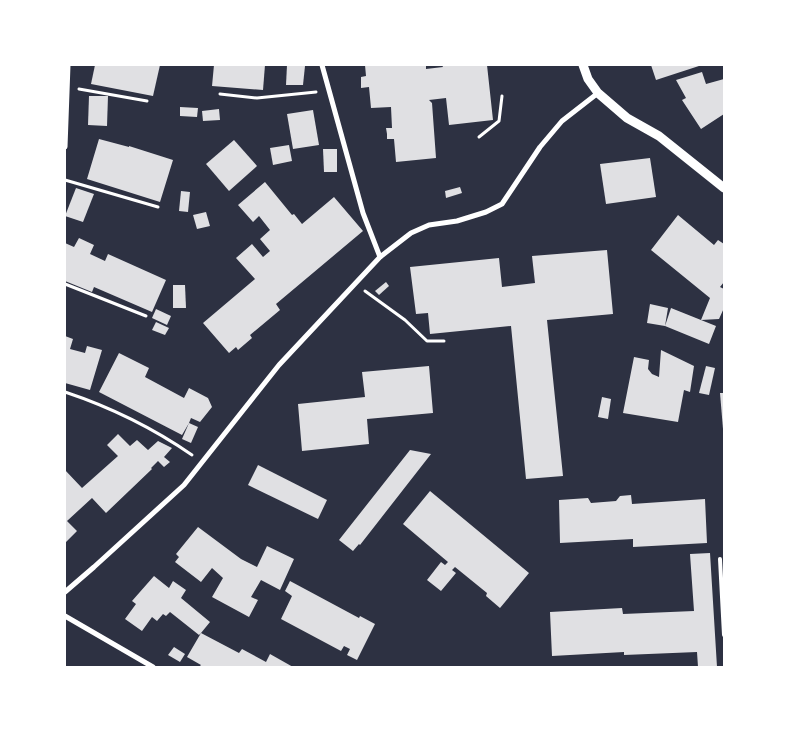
<svg xmlns="http://www.w3.org/2000/svg" width="789" height="732" viewBox="0 0 789 732" font-family="'Source Serif 4',serif">
<style>
.building{fill:#e0e0e3}
.lines{fill:none;stroke-linecap:round;stroke-linejoin:round}
.path{stroke:#fff;stroke-width:3}
.service{stroke:#fff;stroke-width:4}
.minor{stroke:#fff;stroke-width:5}
.tertiary{stroke:#fff;stroke-width:9}
</style>
<rect width="100%" height="100%" fill="#2d3142"/>
<g class="building">
<path d="M95 65H160L153 96 91 84Z"/>
<path d="M214 65H265L263 90 212 86Z"/>
<path d="M287 65 305 66 303 85H286Z"/>
<path d="M365 65H426V69L443 67 442 65H487L493 120 449 125 446 98 429 100 432 103 436 158 396 162 394 139H387V134L386 128H392L391 107 371 108 369 87 361 88V77L366 76Z"/>
<path d="M651 65H702L656 80Z"/>
<path d="M702 72 706 84 724 79V114L701 129 682 100 686 98 676 80Z"/>
<path d="M89 96H108L107 126 88 125Z"/>
<path d="M180 107 198 108 197 117 180 116Z"/>
<path d="M219 109 220 120 203 121 202 111Z"/>
<path d="M313 110 319 145 293 149 287 114Z"/>
<path d="M99 139 129 147V146L173 160 160 202 87 179Z"/>
<path d="M234 140 257 166 229 191 206 164Z"/>
<path d="M289 145 292 161 273 165 270 148Z"/>
<path d="M323 149H337V172H324Z"/>
<path d="M650 158 656 197 606 204 600 164Z"/>
<path d="M265 182 292 215 294 214 302 224 334 197 363 231 276 304 280 310 250 335 252 338 238 350 236 347 229 353 203 323 255 279 236 258 252 244 263 257 270 251 260 239 270 230 259 216 253 222 238 205Z"/>
<path d="M460 187 462 193 446 198 445 191Z"/>
<path d="M76 188 94 194 83 222 65 216Z"/>
<path d="M181 191 190 192 188 212 179 211Z"/>
<path d="M206 212 210 226 197 229 193 215Z"/>
<path d="M678 215 714 245 718 240 724 244V282L720 287 724 289V308L719 319 701 320 716 326 709 344 665 326 647 323 650 304 668 308 665 326 671 308 701 320 710 298 651 250Z"/>
<path d="M79 238 94 245 90 254 105 261 108 254 166 280 152 312 94 287 92 292 65 281V243L74 247Z"/>
<path d="M607 250 613 314 547 320 563 476 526 479 511 326 430 334 428 313 416 314 410 267 499 258 502 287 535 283 532 256Z"/>
<path d="M386 282 389 286 379 295 375 291Z"/>
<path d="M173 285H185L186 308H173Z"/>
<path d="M156 309 171 316 167 325 152 318Z"/>
<path d="M156 322 169 328 165 335 152 330Z"/>
<path d="M65 336 73 339 70 349 85 353 87 346 102 350 90 390 65 383Z"/>
<path d="M661 350 694 366 690 392 684 390 678 422 623 413 634 357 649 360 648 369 652 374 659 377Z"/>
<path d="M119 353 149 368 145 377 184 398 189 388 208 398 212 407 200 422 191 418 189 423 198 427 191 443 182 439 189 423 182 435 99 392Z"/>
<path d="M429 366 433 413 367 419 369 444 302 451 298 404 365 397 362 372Z"/>
<path d="M706 366 715 368 709 395 699 393Z"/>
<path d="M720 393H724V429H723Z"/>
<path d="M602 397 611 399 608 419 598 417Z"/>
<path d="M118 434 130 446 137 440 148 450 158 441 172 448 164 457 170 462 164 467 158 461 151 468 152 469 106 513 92 498 67 521 77 531 65 543V470L82 488 118 456 107 445Z"/>
<path d="M410 450 431 454 360 545 359 544 353 551 339 540Z"/>
<path d="M258 465 327 500 318 519 248 485Z"/>
<path d="M430 491 529 573 500 608 486 596 487 593 455 567 452 570 456 573 441 591 427 580 441 562 445 565 448 562 403 524Z"/>
<path d="M631 495 632 504 705 499 707 543 633 547V539L560 543 559 500 588 498 591 503 616 501 620 496Z"/>
<path d="M198 527 241 559 257 567 267 546 294 559 280 590 261 580 251 597 258 600 249 617 212 597 223 578 212 568 201 582 175 562 179 557 176 554Z"/>
<path d="M710 553 717 667H698L697 652 624 655V652L552 656 550 612 622 608 623 614 694 611 690 554Z"/>
<path d="M154 576 169 588 173 581 186 590 181 598 210 622 201 633 239 653 242 649 266 662 270 654 293 667H199L201 665 187 657 201 633 199 635 170 612 166 616 163 614 157 621 152 617 142 631 125 619 136 604 132 601Z"/>
<path d="M290 581 359 618 360 616 375 624 357 660 347 655 350 649 344 646 341 651 281 619 292 596 285 591Z"/>
<path d="M174 647 185 654 180 662 168 655Z"/>
</g>
<g class="lines">
<g class="path">
<path d="M79 89 147 101"/>
<path d="M220 94 257 98 316 92"/>
<path d="M479 137 499 121 502 96"/>
<path d="M65 180 158 207"/>
<path d="M65 284 146 316"/>
<path d="M365 291 405 320 427 341H444"/>
<path d="M65 392C110 407 153 428 192 455"/>
</g>
<path class="service" d="M720 559 724 635"/>
<g class="minor">
<path d="M322 65 363 213 380 257"/>
<path d="M65 147 68 65"/>
<path d="M65 592 94 567 184 485 279 365 380 257 411 233 429 225 457 221 486 212 502 204 540 147 562 121 598 93"/>
<path d="M65 616 153 667"/>
</g>
<path class="tertiary" d="M583 65 588 79 598 93 627 118 659 136 724 188"/>
</g>
<rect width="789" height="732" fill="none" stroke="#ffffff" stroke-width="132"/>
</svg>
